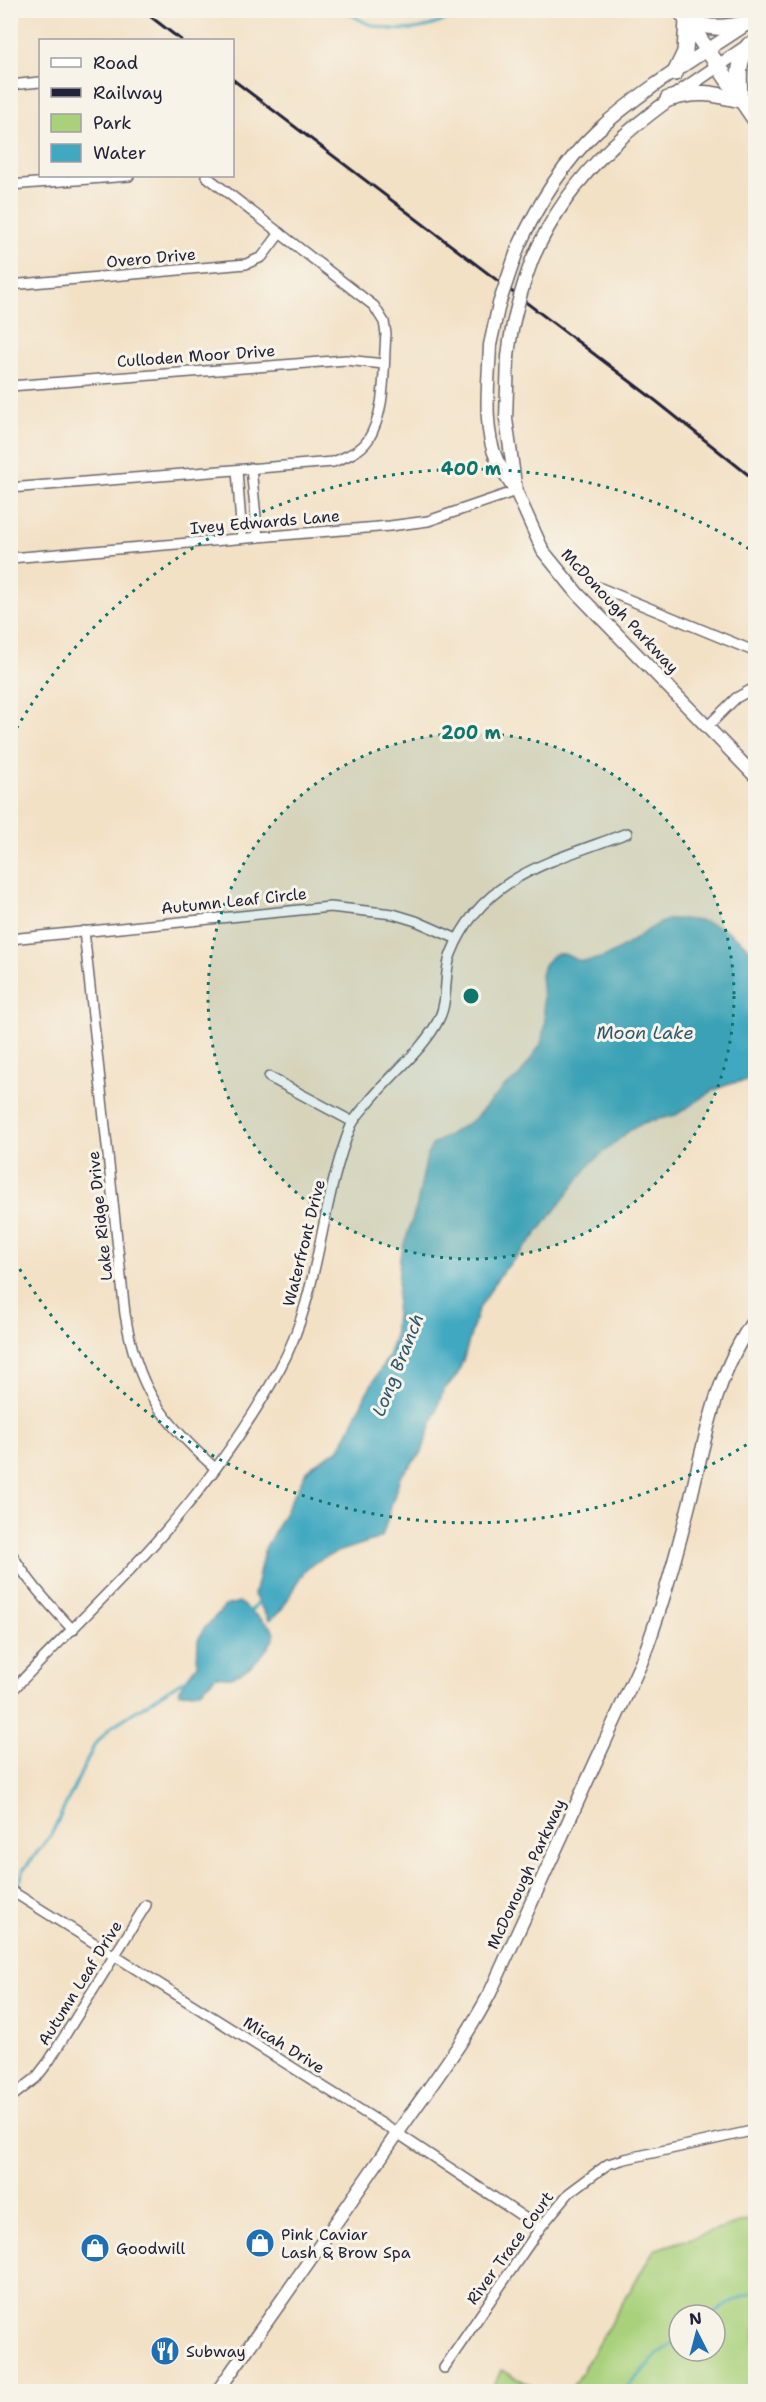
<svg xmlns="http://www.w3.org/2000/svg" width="766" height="2402" viewBox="0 0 766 2402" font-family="'Shantell Sans',sans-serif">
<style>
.green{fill:#a9d17c;stroke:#667a5c;stroke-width:1.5;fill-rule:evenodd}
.water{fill:#41a8c1;stroke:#32657e;stroke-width:1.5}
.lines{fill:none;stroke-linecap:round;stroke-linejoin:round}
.stream{stroke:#41a8c1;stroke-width:3}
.minor-casing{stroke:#6b656c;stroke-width:12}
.tertiary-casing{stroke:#6b656c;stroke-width:15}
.primary-casing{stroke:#6b656c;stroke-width:18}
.minor{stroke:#fff;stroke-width:9}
.tertiary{stroke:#fff;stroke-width:12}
.primary{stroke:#fff;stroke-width:15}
.rail{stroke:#22223b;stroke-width:3}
.tertiary-bridge-casing{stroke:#6b656c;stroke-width:15;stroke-linecap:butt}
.tertiary-bridge{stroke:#fff;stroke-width:12}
.ring{fill:none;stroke:#0f766e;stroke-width:3;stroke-dasharray:3 6}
.labels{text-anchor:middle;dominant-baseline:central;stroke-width:6;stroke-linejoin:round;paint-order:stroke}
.street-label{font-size:16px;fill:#22223b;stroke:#f7f3e8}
.poi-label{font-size:16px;fill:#22223b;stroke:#f7f3e8;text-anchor:start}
.water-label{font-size:18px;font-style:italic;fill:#2e5871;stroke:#f7f3e8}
.centre{fill:#0f766e;stroke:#f7f3e8;stroke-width:3}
.ring-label{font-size:18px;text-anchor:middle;font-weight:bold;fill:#0f766e;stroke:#f7f3e8;stroke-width:6;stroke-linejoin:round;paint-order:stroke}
</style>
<rect width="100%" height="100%" fill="#f7f3e8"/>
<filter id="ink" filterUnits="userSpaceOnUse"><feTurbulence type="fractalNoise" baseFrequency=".0167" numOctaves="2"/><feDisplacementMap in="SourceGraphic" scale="12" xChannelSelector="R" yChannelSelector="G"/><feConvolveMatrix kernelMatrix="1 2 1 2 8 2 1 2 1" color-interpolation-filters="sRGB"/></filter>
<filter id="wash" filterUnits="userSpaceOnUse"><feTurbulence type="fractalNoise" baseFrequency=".008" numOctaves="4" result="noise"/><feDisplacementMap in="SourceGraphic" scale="24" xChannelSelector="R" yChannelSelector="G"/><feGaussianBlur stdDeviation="1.35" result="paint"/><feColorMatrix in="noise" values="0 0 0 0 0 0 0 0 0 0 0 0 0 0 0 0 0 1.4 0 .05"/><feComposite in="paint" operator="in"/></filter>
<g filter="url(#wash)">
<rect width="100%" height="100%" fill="#f3e1c6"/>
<g class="green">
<path d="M755 2218V2391H570L654 2250ZM679 2315H715V2351H679Z"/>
<path d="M501 2370 542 2391H492Z"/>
</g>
<g class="water">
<path d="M671 919C709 918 728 927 755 954V1079L729 1084 714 1090 676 1115 643 1123 629 1131 592 1162 535 1236 500 1275 478 1310 464 1358 457 1375 443 1391 422 1452 400 1477 382 1537C361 1546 324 1553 308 1568 291 1583 289 1610 269 1620L254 1595 264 1551 306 1472 313 1465 338 1450 345 1439 367 1392 387 1359 394 1340 400 1257 417 1205 427 1155 432 1145 473 1120 503 1088 520 1075 541 1044 545 1023 541 975 544 965 553 955C568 951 566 957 578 960 587 962 598 959 606 956 629 947 648 925 671 919Z"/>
<path d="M239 1602 272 1628 275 1634C269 1651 248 1672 231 1677 226 1678 221 1676 216 1676L201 1691 180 1693 179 1689 197 1665 198 1640 204 1629 225 1606Z"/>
</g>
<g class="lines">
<g class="stream">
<path d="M344 10C352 15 360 21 369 24 401 35 434 30 462 10"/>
<path d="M249 1613 260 1600"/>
<path d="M19 1884 24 1869 51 1835 94 1746 111 1727 187 1678"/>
<path d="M712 2315 725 2305 756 2291"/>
<path d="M623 2392 657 2355 679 2338"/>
</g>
</g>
</g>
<g filter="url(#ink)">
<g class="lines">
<g class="minor-casing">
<g id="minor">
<path d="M10 85 40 82"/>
<path d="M10 185 129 176"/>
<path d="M10 285 246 264 262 257 280 233"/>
<path d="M10 386 346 360 384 364"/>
<path d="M251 468 258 537"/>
<path d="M237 470 242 538"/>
<path d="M10 488 333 462C345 457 360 452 368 440 387 410 383 367 386 334L384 322 374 306 206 176"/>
<path d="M10 558 390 526 428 521 516 491"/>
<path d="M598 587 756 652"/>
<path d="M707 727 736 698 756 687"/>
<path d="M84 931 125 1314C137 1387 160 1419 215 1468"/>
<path d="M10 939 330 907 393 914 416 921 457 939"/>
<path d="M269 1077 353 1122"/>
<path d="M10 1551C27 1581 50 1605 73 1630"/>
<path d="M10 1693C57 1643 107 1596 153 1545 201 1492 244 1433 279 1370 321 1294 319 1205 351 1126 355 1117 362 1110 368 1103 390 1075 423 1051 439 1019 449 999 443 974 451 954 482 875 554 861 627 833"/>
<path d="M10 1890 397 2133 540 2228"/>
<path d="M10 2098 36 2078 49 2061 146 1905"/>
<path d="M444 2368 540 2228 569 2193 608 2164 625 2159 756 2130"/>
</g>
</g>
<g class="tertiary-casing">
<g id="tertiary">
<path d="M518 248C537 206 562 164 596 132 643 88 703 54 756 18"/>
<path d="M532 260C580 150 662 105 756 40"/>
<path d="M490 345C489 378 482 429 497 460 502 470 508 479 514 488"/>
<path d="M508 357 506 419 516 491 543 551 578 594 756 777"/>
<path d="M217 2392C278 2306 338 2220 397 2134 429 2087 464 2043 490 1993L641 1663C662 1609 677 1553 691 1497 706 1434 717 1371 756 1317"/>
</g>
</g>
<g class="primary-casing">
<g id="primary">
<path d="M680 10 756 121"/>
<path d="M687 21C711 29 723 29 748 23"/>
<path d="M675 73 685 52 687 21"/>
<path d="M740 97C739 77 737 62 749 45"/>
<path d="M668 99C698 90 711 93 741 100"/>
</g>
</g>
<use href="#minor" class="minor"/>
<use href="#tertiary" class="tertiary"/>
<use href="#primary" class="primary"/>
<g class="rail">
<path d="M142 10 181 40"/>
<path d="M232 79 656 401 756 481"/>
</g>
<g class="tertiary-bridge-casing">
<g id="tertiary-bridge">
<path d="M490 345 499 304 518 248"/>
<path d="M508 357C511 323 520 293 532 260"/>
</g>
</g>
<use href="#tertiary-bridge" class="tertiary-bridge"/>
</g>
</g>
<circle cx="471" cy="996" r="263" fill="#0f766e" fill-opacity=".12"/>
<g class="ring">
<circle cx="471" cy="996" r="263"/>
<path d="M754 1440A527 527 0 0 1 12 1256M12 736A527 527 0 0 1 754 552"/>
</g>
<defs>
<g id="shop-disc" transform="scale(1.5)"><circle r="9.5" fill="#1f6fb2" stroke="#f7f3e8"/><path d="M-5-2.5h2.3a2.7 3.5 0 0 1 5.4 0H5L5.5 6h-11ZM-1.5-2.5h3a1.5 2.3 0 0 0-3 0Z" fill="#fff"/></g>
<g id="restaurant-disc" transform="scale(1.5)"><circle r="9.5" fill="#1f6fb2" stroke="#f7f3e8"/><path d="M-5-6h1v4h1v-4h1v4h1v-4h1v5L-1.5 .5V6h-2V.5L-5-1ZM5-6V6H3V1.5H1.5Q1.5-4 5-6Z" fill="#fff"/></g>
</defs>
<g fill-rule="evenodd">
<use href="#shop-disc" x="260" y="2243"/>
<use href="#shop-disc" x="95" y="2248"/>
<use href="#restaurant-disc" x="165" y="2351"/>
</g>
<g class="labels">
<g class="street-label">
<text transform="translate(151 258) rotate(-5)">Overo Drive</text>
<text transform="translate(196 356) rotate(-4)">Culloden Moor Drive</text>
<text transform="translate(265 522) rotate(-5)">Ivey Edwards Lane</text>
<text transform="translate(620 611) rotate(47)">McDonough Parkway</text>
<text transform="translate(234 901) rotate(-6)">Autumn Leaf Circle</text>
<text transform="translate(100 1216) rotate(-96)">Lake Ridge Drive</text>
<text transform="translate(304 1243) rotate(-76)">Waterfront Drive</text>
<text transform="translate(526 1874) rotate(-65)">McDonough Parkway</text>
<text transform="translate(80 1983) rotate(-58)">Autumn Leaf Drive</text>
<text transform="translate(284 2045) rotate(32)">Micah Drive</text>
<text transform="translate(510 2248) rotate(-54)">River Trace Court</text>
</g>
<g class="poi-label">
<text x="281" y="2234">Pink Caviar<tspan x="281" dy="18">Lash &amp; Brow Spa</tspan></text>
<text x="116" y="2248">Goodwill</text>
<text x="186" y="2351">Subway</text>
</g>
<g class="water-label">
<text x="645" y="1033">Moon Lake</text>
<text transform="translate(398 1365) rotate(-68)">Long Branch</text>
</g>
</g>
<circle cx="471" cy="996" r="9" class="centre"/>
<g class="ring-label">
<text x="471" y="475">400 m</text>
<text x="471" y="739">200 m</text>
</g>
<rect width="766" height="2402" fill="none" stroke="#f7f3e8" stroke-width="36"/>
<rect x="39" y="39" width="195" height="138" fill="#f7f3e8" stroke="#a29fa3" stroke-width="1.5"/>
<rect x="51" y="58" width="30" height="9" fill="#ffffff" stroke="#a29fa3" stroke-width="1.5"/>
<text x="93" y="69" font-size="18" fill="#22223b">Road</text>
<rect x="51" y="88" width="30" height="9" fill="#22223b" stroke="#a29fa3" stroke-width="1.5"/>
<text x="93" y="99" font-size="18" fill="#22223b">Railway</text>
<rect x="51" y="114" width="30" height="18" fill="#a9d17c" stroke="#a29fa3" stroke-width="1.5"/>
<text x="93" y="129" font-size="18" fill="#22223b">Park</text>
<rect x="51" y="144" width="30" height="18" fill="#41a8c1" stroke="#a29fa3" stroke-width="1.5"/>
<text x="93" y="159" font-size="18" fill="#22223b">Water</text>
<g transform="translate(697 2333) rotate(354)"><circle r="28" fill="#f7f3e8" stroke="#a29fa3" stroke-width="1.5"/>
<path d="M0-4.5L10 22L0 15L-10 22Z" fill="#1f6fb2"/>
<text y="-9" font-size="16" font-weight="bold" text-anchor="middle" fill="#22223b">N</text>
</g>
</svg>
